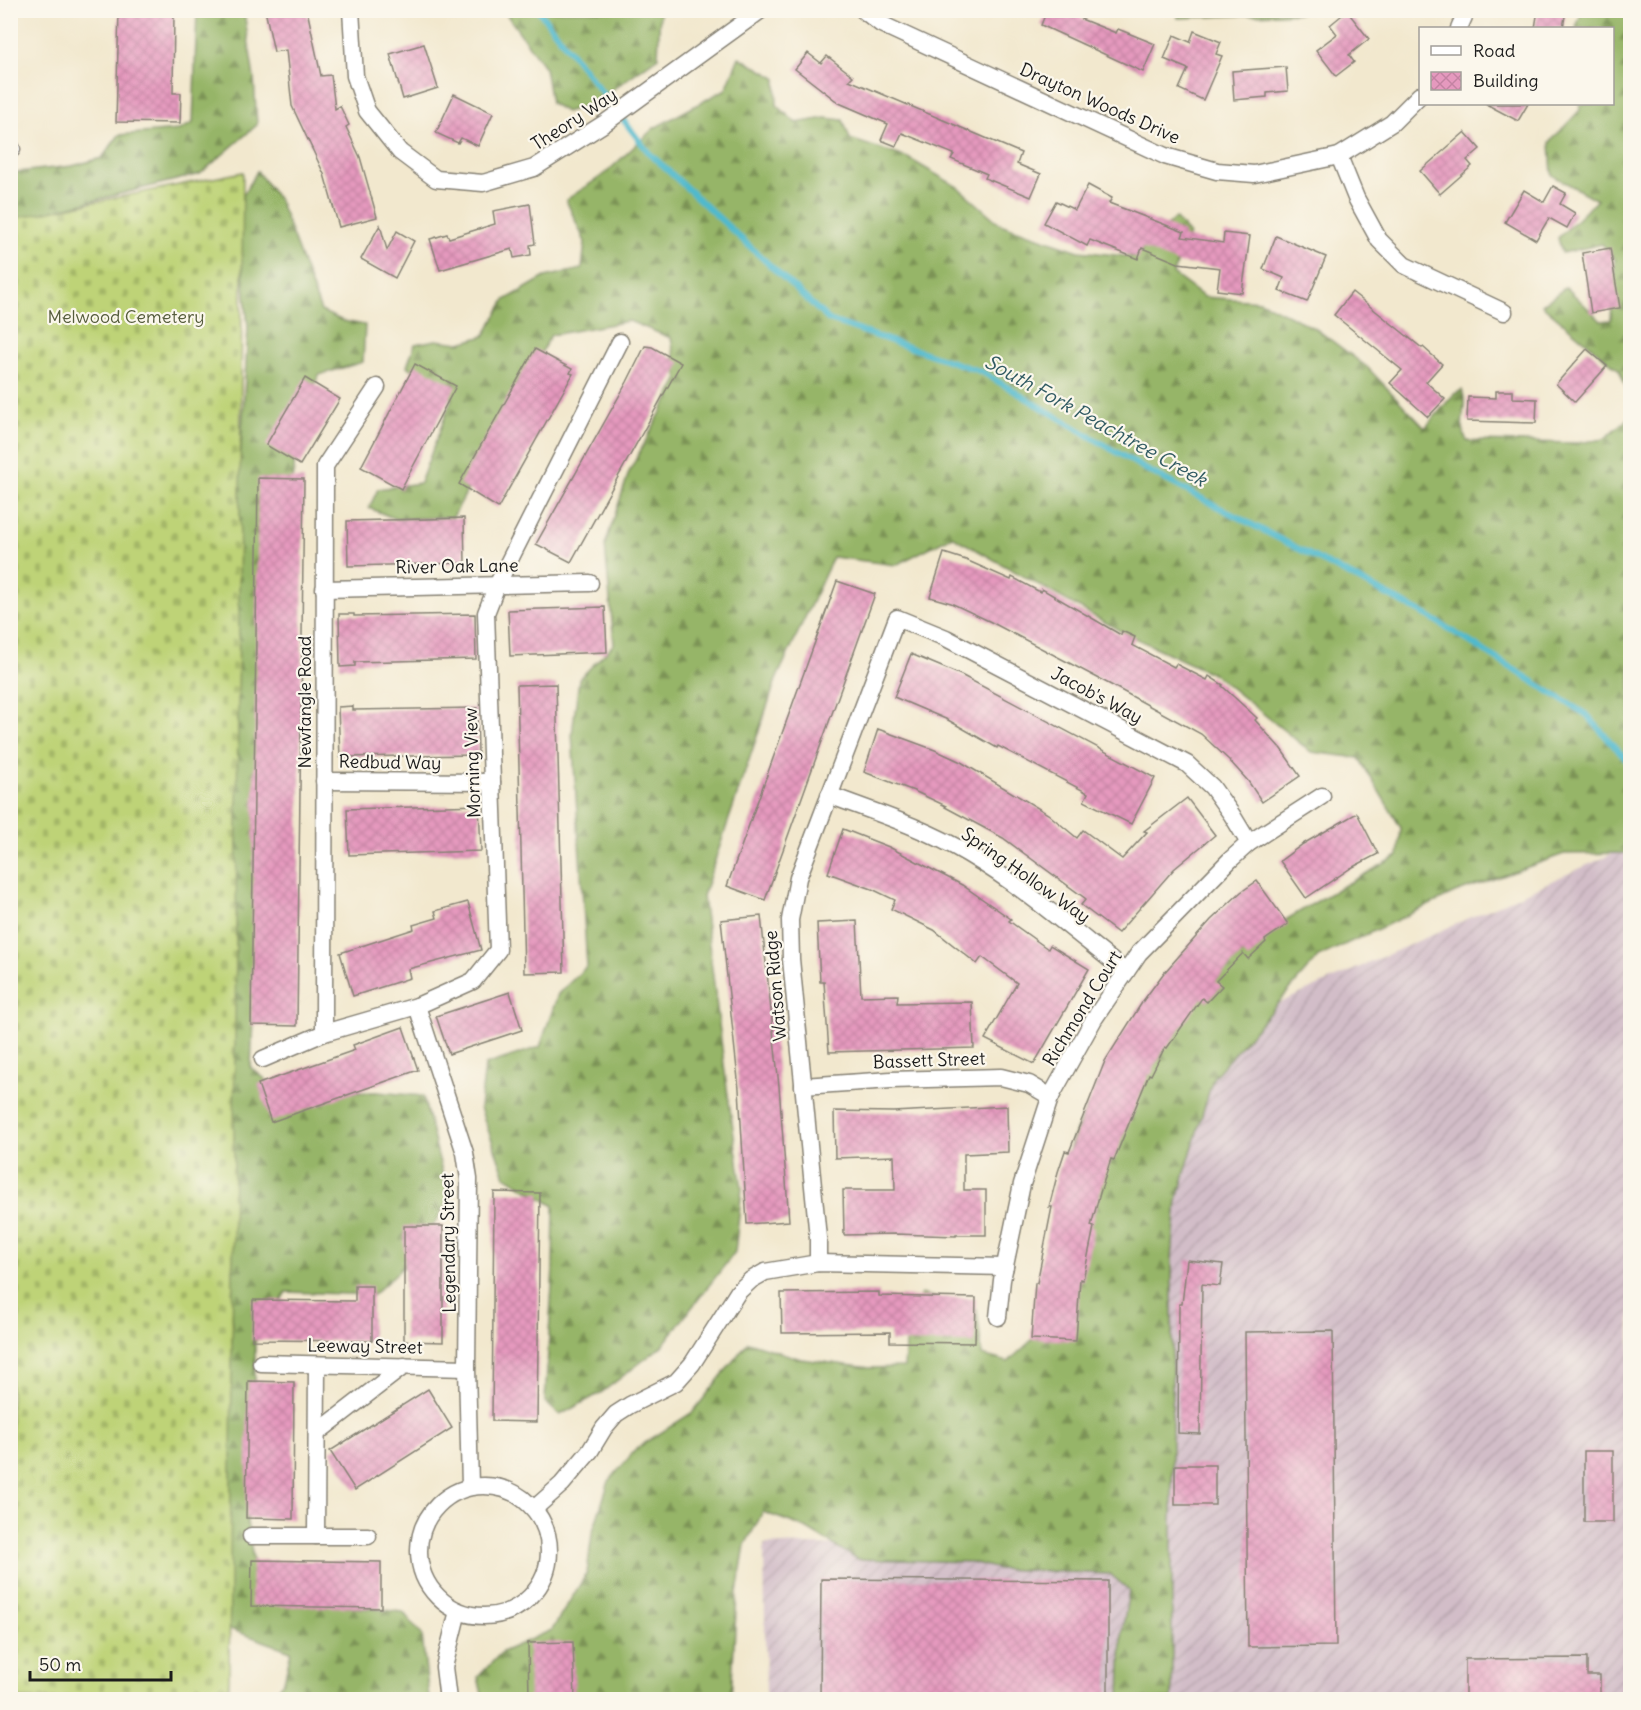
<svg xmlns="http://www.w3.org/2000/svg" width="1641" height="1710" viewBox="0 0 1641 1710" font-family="Delius,sans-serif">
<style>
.industrial{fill:url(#industrial-furrows)}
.forest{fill:url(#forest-firs);stroke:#596842;stroke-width:1.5}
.cemetery{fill:url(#cemetery-stones);stroke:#6d784a;stroke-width:1.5}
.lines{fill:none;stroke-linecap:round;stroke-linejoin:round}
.stream{stroke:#50b9cd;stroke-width:6}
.building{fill:url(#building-cross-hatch)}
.minor-casing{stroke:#878275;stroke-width:19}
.minor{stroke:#fff;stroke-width:16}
.labels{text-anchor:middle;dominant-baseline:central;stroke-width:4.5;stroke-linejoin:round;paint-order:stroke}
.street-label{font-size:18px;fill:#1c1c1c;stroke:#fbf7ec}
.park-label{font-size:18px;fill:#555c3c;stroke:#fbf7ec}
.water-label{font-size:20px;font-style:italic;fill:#315b63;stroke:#fbf7ec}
</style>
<defs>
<pattern id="industrial-furrows" width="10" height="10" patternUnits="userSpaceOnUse" patternTransform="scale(1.5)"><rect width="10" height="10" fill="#d2bdc8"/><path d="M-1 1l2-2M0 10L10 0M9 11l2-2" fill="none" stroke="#b4a2ab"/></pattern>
<pattern id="forest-firs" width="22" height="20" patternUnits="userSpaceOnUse" patternTransform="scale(1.5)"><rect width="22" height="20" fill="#96b568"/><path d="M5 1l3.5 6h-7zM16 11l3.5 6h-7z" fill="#7a9255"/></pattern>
<pattern id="cemetery-stones" width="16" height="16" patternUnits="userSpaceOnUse" patternTransform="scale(1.5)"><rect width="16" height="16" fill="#bed377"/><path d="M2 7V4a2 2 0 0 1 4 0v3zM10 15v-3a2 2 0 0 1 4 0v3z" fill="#a3b566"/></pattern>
<pattern id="building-cross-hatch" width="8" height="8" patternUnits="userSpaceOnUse" patternTransform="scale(1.5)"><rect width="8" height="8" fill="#e599be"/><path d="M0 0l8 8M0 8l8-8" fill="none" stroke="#c483a3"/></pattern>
</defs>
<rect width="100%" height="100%" fill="#fbf7ec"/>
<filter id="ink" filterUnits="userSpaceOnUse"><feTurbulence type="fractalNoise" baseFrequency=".0167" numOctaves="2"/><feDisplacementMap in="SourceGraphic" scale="12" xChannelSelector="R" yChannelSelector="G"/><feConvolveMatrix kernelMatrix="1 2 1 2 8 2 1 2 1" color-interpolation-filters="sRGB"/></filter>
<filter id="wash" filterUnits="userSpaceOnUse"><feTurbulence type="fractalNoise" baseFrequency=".008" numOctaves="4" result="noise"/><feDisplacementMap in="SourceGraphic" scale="24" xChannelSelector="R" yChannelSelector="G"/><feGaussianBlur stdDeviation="1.35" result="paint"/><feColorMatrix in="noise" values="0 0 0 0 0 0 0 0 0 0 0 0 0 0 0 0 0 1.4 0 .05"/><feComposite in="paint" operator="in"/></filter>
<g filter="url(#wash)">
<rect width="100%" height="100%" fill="#f2e8ce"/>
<path class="industrial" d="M1630 846V1699H766L764 1544 1133 1553 1130 1070Z"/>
<g class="forest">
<path d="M197 11H244L254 78 257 125 200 174 11 221 10 173 72 166 102 158 119 135 179 130 193 123Z"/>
<path d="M504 11H660L658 57 592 104 566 112 551 103 545 68Z"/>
<path d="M1177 11V10L1303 11 1301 13 1178 18Z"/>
<path d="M1582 11H1630V398L1619 370 1542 305 1566 287 1601 321 1611 320 1615 259 1602 244 1562 253 1558 238 1597 200 1552 175 1550 142 1580 110V104H1612V28H1576Z"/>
<path d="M739 57 776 78 777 105 796 123 825 118 843 120 850 139 908 158 958 187 1000 224 1079 251 1134 257 1175 218 1189 234 1173 274 1204 297 1260 301 1316 329 1367 367 1425 428 1454 394 1462 390C1469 409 1456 421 1467 441L1578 443 1604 439 1630 417V853L1564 854 1455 893 1318 957 1213 1078 1177 1200 1172 1258V1699H1120L1122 1634 1129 1590 1110 1574 998 1569 972 1562 857 1559 804 1527 763 1512 745 1545 737 1593 731 1699H483L478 1677 502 1652 552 1630 587 1573 592 1534 609 1481 637 1448 693 1412 748 1342 801 1359 870 1368 904 1367 908 1319 921 1294 956 1302 977 1309 982 1355 1008 1362 1034 1338 1054 1204 1074 1134 1106 1068 1270 929 1336 890 1398 856 1401 828 1359 758 1311 752 1215 675 1124 633 952 536 896 565 833 557 776 680 703 896 727 1088 742 1188 735 1252 662 1346 602 1392 560 1415 545 1402 553 1268 554 1206 505 1176 480 1108 485 1065 540 1047 558 994 587 966 572 734 579 679 614 644 605 545 629 472 678 380 671 338 629 321 551 335 453 517 396 519 369 508 378 489 420 483 452 398 426 382 407 366 415 344 436 340 460 343 484 336 505 300 545 277 582 269 585 242 566 200 606 173 654 128 726 89Z"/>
<path d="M257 171 279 200 321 311 343 321 365 325 363 362 319 375 299 422 264 745 251 1068 285 1094 377 1092 423 1096 449 1199 416 1255 373 1295 286 1292 255 1342V1467L247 1522 257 1583 302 1602 403 1612 422 1635 429 1699H269L284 1681 291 1651 224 1627 237 515 248 328 237 206Z"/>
</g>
<path class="cemetery" d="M243 172 229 1687 161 1699H11V219Z"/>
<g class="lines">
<path class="stream" d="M538 10 649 153 829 320 982 372 1145 469 1428 616 1587 715 1630 764"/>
</g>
<g id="blocks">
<g class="building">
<path d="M119 10H174L173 93H181L180 123 116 122Z"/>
<path d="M265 10H307L321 76 331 75 335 109 340 106 349 125 346 127 360 157 377 217 339 227 324 174 292 106 286 50 274 52Z"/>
<path d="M1047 10H1085L1081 19 1116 33 1118 29 1155 44 1143 72 1041 25Z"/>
<path d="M1538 10H1566L1563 28H1535Z"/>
<path d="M1347 11 1369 39 1349 55 1354 62 1336 76 1316 50 1337 34 1330 25Z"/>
<path d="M1194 31 1221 42 1216 54 1222 56 1203 100 1179 89 1188 69 1164 59 1174 35 1190 42Z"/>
<path d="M424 44 438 88 403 99 390 54Z"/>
<path d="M808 53 821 63 827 56 853 76 849 80 1021 153 1017 164 1041 174 1031 197 985 178 987 174 951 159 954 154 902 133 896 146 881 140 888 124 839 103 795 69Z"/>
<path d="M1286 67 1288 91 1267 93V97L1234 100 1232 71Z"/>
<path d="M454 94 493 113 478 146 461 138 458 143 436 133Z"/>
<path d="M1486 104H1528L1518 121Z"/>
<path d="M1465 132 1480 149 1467 160 1472 166 1440 194 1420 171Z"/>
<path d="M1088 185 1112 198 1109 203 1184 232 1182 237 1223 243 1224 233 1250 236 1242 293 1217 290 1220 268 1178 263 1142 248 1138 259 1090 240 1087 246 1044 223 1056 201 1075 210Z"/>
<path d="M1553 186 1566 193 1560 204 1575 213 1567 228 1549 218 1536 240 1505 222 1524 190 1544 202Z"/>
<path d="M530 204 535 244 530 245 531 255 514 258 512 249 440 270 430 239 447 234 449 238 495 224 493 211Z"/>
<path d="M380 225 387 250 397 231 414 241 395 278 361 259Z"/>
<path d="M1276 236 1326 257 1307 302 1279 291 1284 278 1263 269Z"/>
<path d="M1610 248 1620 308 1591 313 1582 253Z"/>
<path d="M1352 292 1422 348 1423 347 1442 364 1426 382 1445 399 1428 417 1390 383 1402 370 1334 315Z"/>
<path d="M645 346 652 347 681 363 571 562 536 544 627 382Z"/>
<path d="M535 349 572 369 570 373 573 374 498 508 459 484Z"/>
<path d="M1587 349 1607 366 1575 402 1556 384Z"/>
<path d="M415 364 456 386 401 489 361 467Z"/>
<path d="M305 378 340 399 300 465 266 445Z"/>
<path d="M1496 391H1513V398L1537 399 1536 423 1467 421 1468 397 1496 398Z"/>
<path d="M258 478 304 479 297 1026 251 1025Z"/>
<path d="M464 518 465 563 348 566 347 521Z"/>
<path d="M944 553 966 560 1011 580 1012 577 1040 592 1042 589 1121 635 1122 631 1135 637 1132 645 1174 667 1176 664 1207 680 1209 676 1223 685 1222 686 1257 718 1255 720 1281 749 1300 776 1262 802 1248 781 1229 760 1201 734 1113 686 991 622 951 603 930 597Z"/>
<path d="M837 581 875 594 765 900 727 886Z"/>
<path d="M605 607 607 652 510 656 508 610Z"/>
<path d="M339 614H354V616L475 614 476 659 355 662V666L340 667Z"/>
<path d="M911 654 961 675 1155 778 1131 824 1084 801 1088 793 998 746 997 748 948 720 894 697Z"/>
<path d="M556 684 564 972 524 973 517 685Z"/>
<path d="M353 706V710L477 708 478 755 340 757 338 707Z"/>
<path d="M878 729 935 750 961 762 1048 814 1077 838 1083 830 1122 859 1147 832 1144 831 1187 798 1215 835 1174 869 1118 933 1081 905 1086 899 1003 838 945 807 946 806 914 791 864 772Z"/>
<path d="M479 805 481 851 349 855 347 809Z"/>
<path d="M1357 813 1378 854 1351 868 1306 898 1280 861 1303 844Z"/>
<path d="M843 829 889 847 962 885 1011 919 1009 921 1048 949 1050 945 1089 969 1034 1064 985 1039 1017 983 982 957 977 964 934 930 891 909 895 900 872 889 828 873Z"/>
<path d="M1257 881 1288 924 1265 940 1266 942 1248 959 1243 953 1216 981 1222 986 1207 1002 1202 998 1167 1048 1165 1047 1151 1075 1149 1074 1114 1160 1111 1159 1100 1193 1091 1226 1094 1227 1083 1280 1080 1279 1076 1341 1031 1339 1035 1283H1037L1052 1207H1049L1058 1172 1065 1151 1069 1152 1105 1061 1143 1001 1163 974 1211 920 1241 892Z"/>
<path d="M468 902 481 950 408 969 410 978 353 996 340 953 414 929 413 925 437 918 435 911Z"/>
<path d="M761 916 779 1086 789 1221 747 1224 739 1089 721 920Z"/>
<path d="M857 921 861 996 898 995 897 1003 972 1002 974 1048 829 1052 824 982H820L817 923Z"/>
<path d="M510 992 522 1030 449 1054 436 1016Z"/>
<path d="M403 1027 418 1070 271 1122 258 1084 355 1050 353 1045Z"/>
<path d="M1007 1106 1008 1152 964 1154V1190H986V1235H956V1236L895 1234 844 1235 843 1190H895L894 1156 835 1158 834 1111 893 1112Z"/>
<path d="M494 1192 540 1193 537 1422 492 1421Z"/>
<path d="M404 1226H443V1342L404 1341Z"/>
<path d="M1187 1260 1223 1264 1220 1286 1202 1284 1200 1434 1178 1433 1179 1304H1182Z"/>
<path d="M355 1286H372V1341L252 1340 253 1300 355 1301Z"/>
<path d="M879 1292V1296L976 1298 975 1343 890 1342V1332L782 1333 781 1293Z"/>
<path d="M1333 1331 1336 1646 1248 1647 1245 1332Z"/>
<path d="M248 1381 294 1382 293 1519 246 1518Z"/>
<path d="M428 1389 452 1428 355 1490 330 1451Z"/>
<rect x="1584" y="1451" width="29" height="71"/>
<rect x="1175" y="1465" width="40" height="40"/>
<path d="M252 1560 381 1562V1608L251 1606Z"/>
<path d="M821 1579 1108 1581V1700H820Z"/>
<path d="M573 1642 575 1700H529L528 1643Z"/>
<path d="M1587 1658V1675H1600V1700H1465V1659Z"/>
</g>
</g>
</g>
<g filter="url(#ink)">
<use href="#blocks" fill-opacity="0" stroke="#878275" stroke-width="1.5"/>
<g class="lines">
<g class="minor-casing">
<g id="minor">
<path d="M351 10 355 76 367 111 400 152 436 179 483 183 534 168 605 123 761 10"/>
<path d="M863 10 881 24 1165 156 1217 171 1254 174 1339 156 1392 123 1420 95"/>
<path d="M1459 28 1467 10"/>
<path d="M10 149H12"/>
<path d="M1339 156 1356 198 1379 240 1404 265 1504 312"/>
<path d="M324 589 590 583"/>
<path d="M324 781 492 782"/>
<path d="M829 795C877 813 925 828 968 854 1024 887 1075 932 1126 972"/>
<path d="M417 1006 465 1153 469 1179 467 1368 470 1486"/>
<path d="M324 1033 325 466 377 387"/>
<path d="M263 1059 324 1033 417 1006 473 981 498 950 486 613 497 585 620 342"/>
<path d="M803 1086 891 1080 1001 1077 1029 1084 1051 1097"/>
<path d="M818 1263V1238L791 959 790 920 798 878 897 618 946 638 1187 764 1212 787 1232 815 1249 843"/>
<path d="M998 1317 1002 1280 1022 1184 1050 1098 1094 1019 1139 953 1230 860 1249 843 1322 796"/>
<path d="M261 1363 467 1368"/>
<path d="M317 1433 404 1366"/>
<circle cx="484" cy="1551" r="65"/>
<path d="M535 1508 562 1484 590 1451 604 1428 616 1414 630 1405 676 1382 692 1364 738 1292 751 1280 765 1272 818 1263 1005 1267"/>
<path d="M251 1536H368"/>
<path d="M316 1536 317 1365"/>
<path d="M448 1700 444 1667 458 1611"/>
</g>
</g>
<use href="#minor" class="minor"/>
</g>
</g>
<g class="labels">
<g class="street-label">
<text transform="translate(1100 103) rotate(24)">Drayton Woods Drive</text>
<text transform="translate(574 119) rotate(-33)">Theory Way</text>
<text transform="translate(457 566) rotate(-1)">River Oak Lane</text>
<text transform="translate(1097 695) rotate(28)">Jacob's Way</text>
<text transform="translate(304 702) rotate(-90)">Newfangle Road</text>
<text transform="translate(390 762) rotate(1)">Redbud Way</text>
<text transform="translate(472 763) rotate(-92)">Morning View</text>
<text transform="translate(1026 875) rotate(35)">Spring Hollow Way</text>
<text transform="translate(775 986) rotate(-95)">Watson Ridge</text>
<text transform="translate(1082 1008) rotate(-58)">Richmond Court</text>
<text transform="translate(929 1060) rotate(-2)">Bassett Street</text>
<text transform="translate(448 1243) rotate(-91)">Legendary Street</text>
<text transform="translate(365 1346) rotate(1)">Leeway Street</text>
</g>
<g class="park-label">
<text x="126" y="316">Melwood Cemetery</text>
</g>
<g class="water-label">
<text transform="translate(1096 420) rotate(29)">South Fork Peachtree Creek</text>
</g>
</g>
<rect width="1641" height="1710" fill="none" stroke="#fbf7ec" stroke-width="36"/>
<rect x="1419" y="27" width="195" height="78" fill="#fbf7ec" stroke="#a29f99" stroke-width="1.5"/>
<rect x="1431" y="46" width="30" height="9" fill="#ffffff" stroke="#a29f99" stroke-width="1.5"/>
<text x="1473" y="57" font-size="18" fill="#1c1c1c">Road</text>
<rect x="1431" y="72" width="30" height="18" fill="url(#building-cross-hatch)" stroke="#a29f99" stroke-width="1.5"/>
<text x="1473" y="87" font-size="18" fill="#1c1c1c">Building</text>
<path d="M30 1671v9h141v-9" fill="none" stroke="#1c1c1c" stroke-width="3"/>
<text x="39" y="1671" font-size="18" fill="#1c1c1c" stroke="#fbf7ec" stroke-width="4.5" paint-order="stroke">50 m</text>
</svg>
